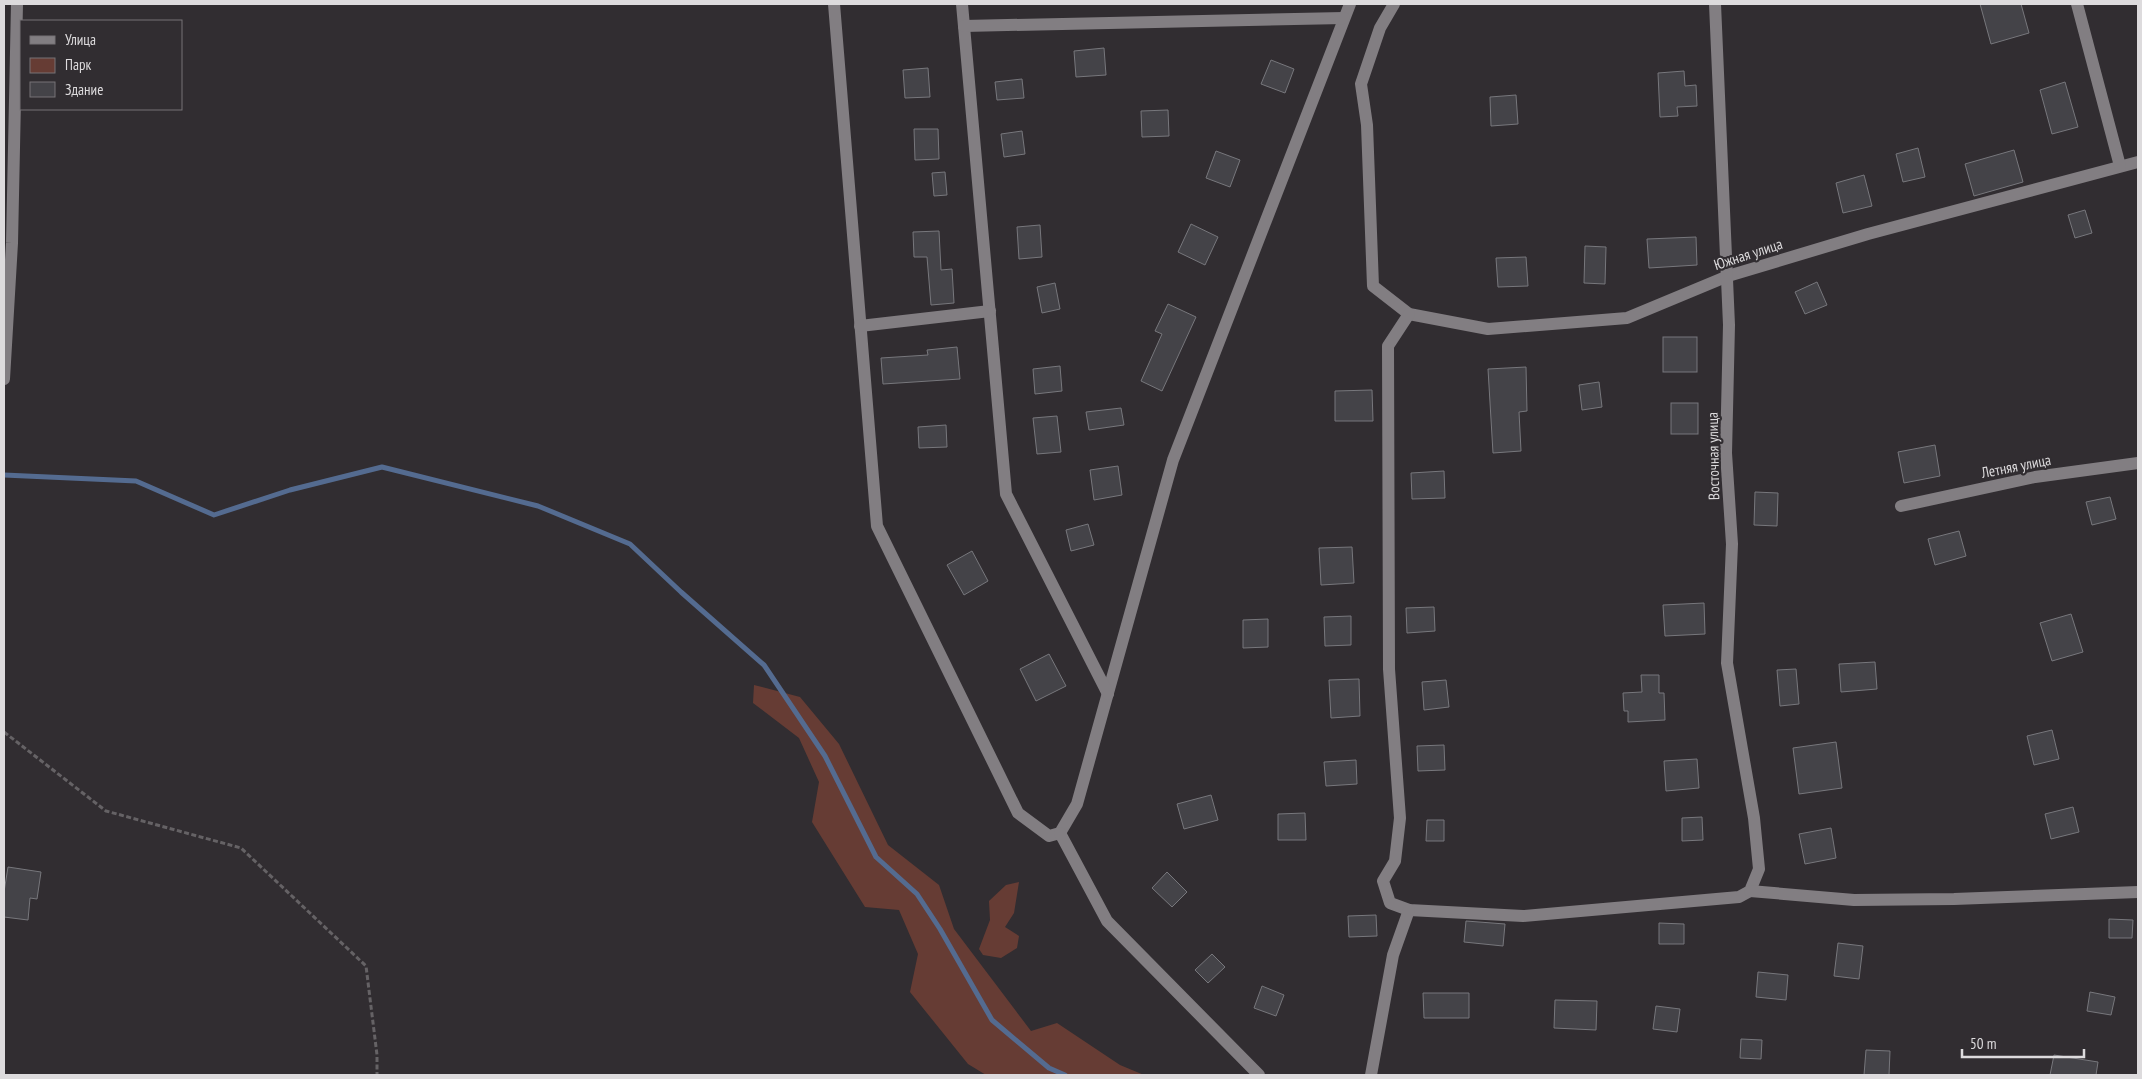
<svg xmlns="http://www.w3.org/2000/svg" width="2142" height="1079" viewBox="0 0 2142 1079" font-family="'PT Sans Narrow',sans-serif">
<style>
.green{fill:#663c34}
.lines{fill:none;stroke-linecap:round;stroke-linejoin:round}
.stream{stroke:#546b90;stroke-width:5}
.building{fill:#444348;stroke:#77777c}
.path{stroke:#656265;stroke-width:3;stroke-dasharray:5 2.5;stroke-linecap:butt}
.minor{stroke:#827e82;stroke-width:12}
.labels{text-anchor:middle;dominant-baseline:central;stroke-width:4.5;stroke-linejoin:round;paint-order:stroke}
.street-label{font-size:15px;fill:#dddbdd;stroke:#312d31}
</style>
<rect width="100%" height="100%" fill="#312d31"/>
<g class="green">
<path d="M754 685 800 697 839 744 888 845 939 885 954 929 1031 1031 1057 1023 1120 1065 1144 1075H986L968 1064 910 992 918 954 899 910 865 907 812 822 819 782 799 738 753 703Z"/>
<path d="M1019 882 1014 913 1005 927 1019 936 1017 948 1001 958 983 955 979 949 990 920 989 901 1006 885Z"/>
</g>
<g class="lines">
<path class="stream" d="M4 475 136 481 214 515 290 490 382 467 538 506 630 544 681 592 764 665 825 756 876 857 917 894 940 929 992 1020 1049 1068 1065 1075"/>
</g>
<g class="building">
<path d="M1980 4H2021L2029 33 1991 44Z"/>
<path d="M1104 48 1106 75 1076 77 1074 51Z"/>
<path d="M1271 60 1294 69 1285 93 1261 84Z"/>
<path d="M928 68 930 97 905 98 903 70Z"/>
<path d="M1684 71 1685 86 1696 85 1697 106 1677 107 1678 116 1660 117 1658 73Z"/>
<path d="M1022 79 1024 98 997 100 995 82Z"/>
<path d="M2065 82 2078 127 2052 134 2040 90Z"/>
<path d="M1516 95 1518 124 1491 126 1490 97Z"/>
<path d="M1168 110 1169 136 1142 137 1141 111Z"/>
<path d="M914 129H938L939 159 915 160Z"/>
<path d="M1022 131 1025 154 1004 157 1001 134Z"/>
<path d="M1918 148 1925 177 1903 182 1896 154Z"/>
<path d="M2014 150 2023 182 1974 196 1965 164Z"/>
<path d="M1216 151 1240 160 1230 187 1206 178Z"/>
<path d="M945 172 947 195 934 196 932 173Z"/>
<path d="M1864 175 1872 206 1843 213 1836 183Z"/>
<path d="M2085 210 2092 233 2075 238 2068 215Z"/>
<path d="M1191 224 1218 237 1205 265 1178 252Z"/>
<path d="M1040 225 1042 257 1019 259 1017 227Z"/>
<path d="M939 231 941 270 952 269 954 303 931 305 927 257H914L913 232Z"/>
<path d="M1696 237 1697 265 1649 268 1647 239Z"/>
<path d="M1585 246 1606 247 1605 284 1584 283Z"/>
<path d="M1526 257 1528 286 1498 287 1496 258Z"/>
<path d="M1817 282 1827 305 1805 314 1795 292Z"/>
<path d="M1055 283 1060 309 1042 313 1037 287Z"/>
<path d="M1168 304 1196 317 1162 391 1141 381 1162 334 1155 331Z"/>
<rect x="1663" y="337" width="34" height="35"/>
<path d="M957 347 960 379 883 384 881 358 928 355 927 350Z"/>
<path d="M1060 366 1062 391 1035 394 1033 369Z"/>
<path d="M1526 367 1527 411 1519 412 1521 451 1493 453 1488 369Z"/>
<path d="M1599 382 1602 407 1582 410 1579 385Z"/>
<path d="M1372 390 1373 421H1335V391Z"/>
<rect x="1671" y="403" width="27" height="31"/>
<path d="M1121 408 1124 425 1089 430 1086 412Z"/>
<path d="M1057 416 1061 452 1037 454 1033 418Z"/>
<path d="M946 425 947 447 919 448 918 427Z"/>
<path d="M1935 445 1940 476 1904 483 1898 452Z"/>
<path d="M1118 466 1122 495 1094 500 1090 470Z"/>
<path d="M1444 471 1445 498 1412 499 1411 473Z"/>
<path d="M1755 492 1778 493 1777 526 1754 525Z"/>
<path d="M2110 497 2116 519 2092 525 2086 502Z"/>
<path d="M1088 524 1094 545 1071 551 1066 530Z"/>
<path d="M1959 531 1966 556 1935 565 1928 539Z"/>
<path d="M1352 547 1354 583 1321 585 1319 548Z"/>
<path d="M972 551 988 581 964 595 947 565Z"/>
<path d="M1704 603 1705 634 1665 636 1663 605Z"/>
<path d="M1434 607 1435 631 1407 633 1406 608Z"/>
<path d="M2071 614 2083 652 2052 661 2040 623Z"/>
<path d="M1351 616V645L1325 646 1324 617Z"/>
<path d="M1268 619V647L1243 648V620Z"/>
<path d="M1049 654 1066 686 1036 701 1020 669Z"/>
<path d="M1875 662 1877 689 1841 692 1839 664Z"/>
<path d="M1796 669 1799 704 1780 706 1777 670Z"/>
<path d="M1641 675H1659V693H1664L1665 720 1628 722V711H1624L1623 693 1642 692Z"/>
<path d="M1359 679 1360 716 1331 718 1329 680Z"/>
<path d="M1446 680 1449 707 1424 710 1422 682Z"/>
<path d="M2052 730 2059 759 2034 765 2027 736Z"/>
<path d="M1836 742 1842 788 1799 794 1793 748Z"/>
<path d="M1444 745 1445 770 1418 771 1417 746Z"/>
<path d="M1697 759 1699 788 1666 791 1664 761Z"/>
<path d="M1356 760 1357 784 1326 786 1324 762Z"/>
<path d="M1211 795 1218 820 1184 829 1177 804Z"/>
<path d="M2073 807 2079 832 2051 839 2045 814Z"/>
<path d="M1305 813 1306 840H1278V814Z"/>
<path d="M1702 817 1703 840 1682 841V818Z"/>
<path d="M1427 820H1444V841H1426Z"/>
<path d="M1831 828 1836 858 1805 864 1799 834Z"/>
<path d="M8 867 41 872 37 899 30 898 28 920 4 917V892Z"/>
<path d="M1167 872 1187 892 1172 907 1152 888Z"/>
<path d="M1376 915 1377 936 1349 937 1348 916Z"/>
<path d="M2109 919 2133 920 2132 938H2109Z"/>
<path d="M1466 921 1505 924 1503 946 1464 942Z"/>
<path d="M1659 923 1684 924V944H1659Z"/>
<path d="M1838 943 1863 946 1859 979 1834 976Z"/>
<path d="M1212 954 1225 967 1208 983 1195 970Z"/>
<path d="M1758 972 1788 975 1786 1000 1756 997Z"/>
<path d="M1262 986 1284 995 1276 1016 1254 1008Z"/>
<path d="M2090 992 2115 997 2111 1015 2087 1011Z"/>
<path d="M1423 993H1469V1018H1424Z"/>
<path d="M1555 1000 1597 1001 1596 1030 1554 1028Z"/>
<path d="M1656 1006 1680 1009 1677 1032 1653 1029Z"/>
<path d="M1741 1039 1762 1040 1761 1059 1740 1058Z"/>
<path d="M1866 1050 1890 1051 1889 1075H1864Z"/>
<path d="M2054 1055 2098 1062 2096 1075H2050Z"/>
</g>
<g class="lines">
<path class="path" d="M4 732 106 811 241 848 366 966 377 1055V1075"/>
<g class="minor">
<path d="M834 4 877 526 1018 813 1049 836 1060 833 1077 804 1173 460 1350 4"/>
<path d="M962 4 1006 494 1108 694"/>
<path d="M1394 4 1380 28 1361 84 1367 125 1373 286 1409 314 1488 329 1627 318 1728 276 1868 234 2138 162"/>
<path d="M2077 4 2120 166"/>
<path d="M964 26 1344 18"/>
<path d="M1409 314 1388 346 1389 669 1400 818 1395 861 1383 881 1390 903 1409 910 1523 916 1739 897 1750 891 1759 869 1754 818 1727 663 1732 544 1726 453 1729 325 1715 4"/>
<path d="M860 326 990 311"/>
<path d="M4 379 12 243 17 4"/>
<path d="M1901 506 2035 477 2138 463"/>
<path d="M1060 833 1107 921 1259 1075"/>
<path d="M1750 891 1854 900 1954 899 2138 892"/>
<path d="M1371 1075 1393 955 1409 910"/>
</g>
</g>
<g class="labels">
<g class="street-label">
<text transform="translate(1748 254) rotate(-18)">Южная улица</text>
<text transform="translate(1713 456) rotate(-91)">Восточная улица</text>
<text transform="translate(2016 466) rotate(-11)">Летняя улица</text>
</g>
</g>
<rect width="2142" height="1079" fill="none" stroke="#dddbdd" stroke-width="10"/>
<rect x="20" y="20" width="162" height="90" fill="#312d31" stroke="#767376"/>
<rect x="30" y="36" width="25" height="8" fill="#827e82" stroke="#767376"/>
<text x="65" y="45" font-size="15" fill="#dddbdd">Улица</text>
<rect x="30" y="58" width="25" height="15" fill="#663c34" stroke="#767376"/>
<text x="65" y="70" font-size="15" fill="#dddbdd">Парк</text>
<rect x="30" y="82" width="25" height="15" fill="#444348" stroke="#767376"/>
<text x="65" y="95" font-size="15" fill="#dddbdd">Здание</text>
<path d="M1962 1049v8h122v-8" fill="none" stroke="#dddbdd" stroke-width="2.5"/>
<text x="1970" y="1049" font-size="15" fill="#dddbdd" stroke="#312d31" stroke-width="4" paint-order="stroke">50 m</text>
</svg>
